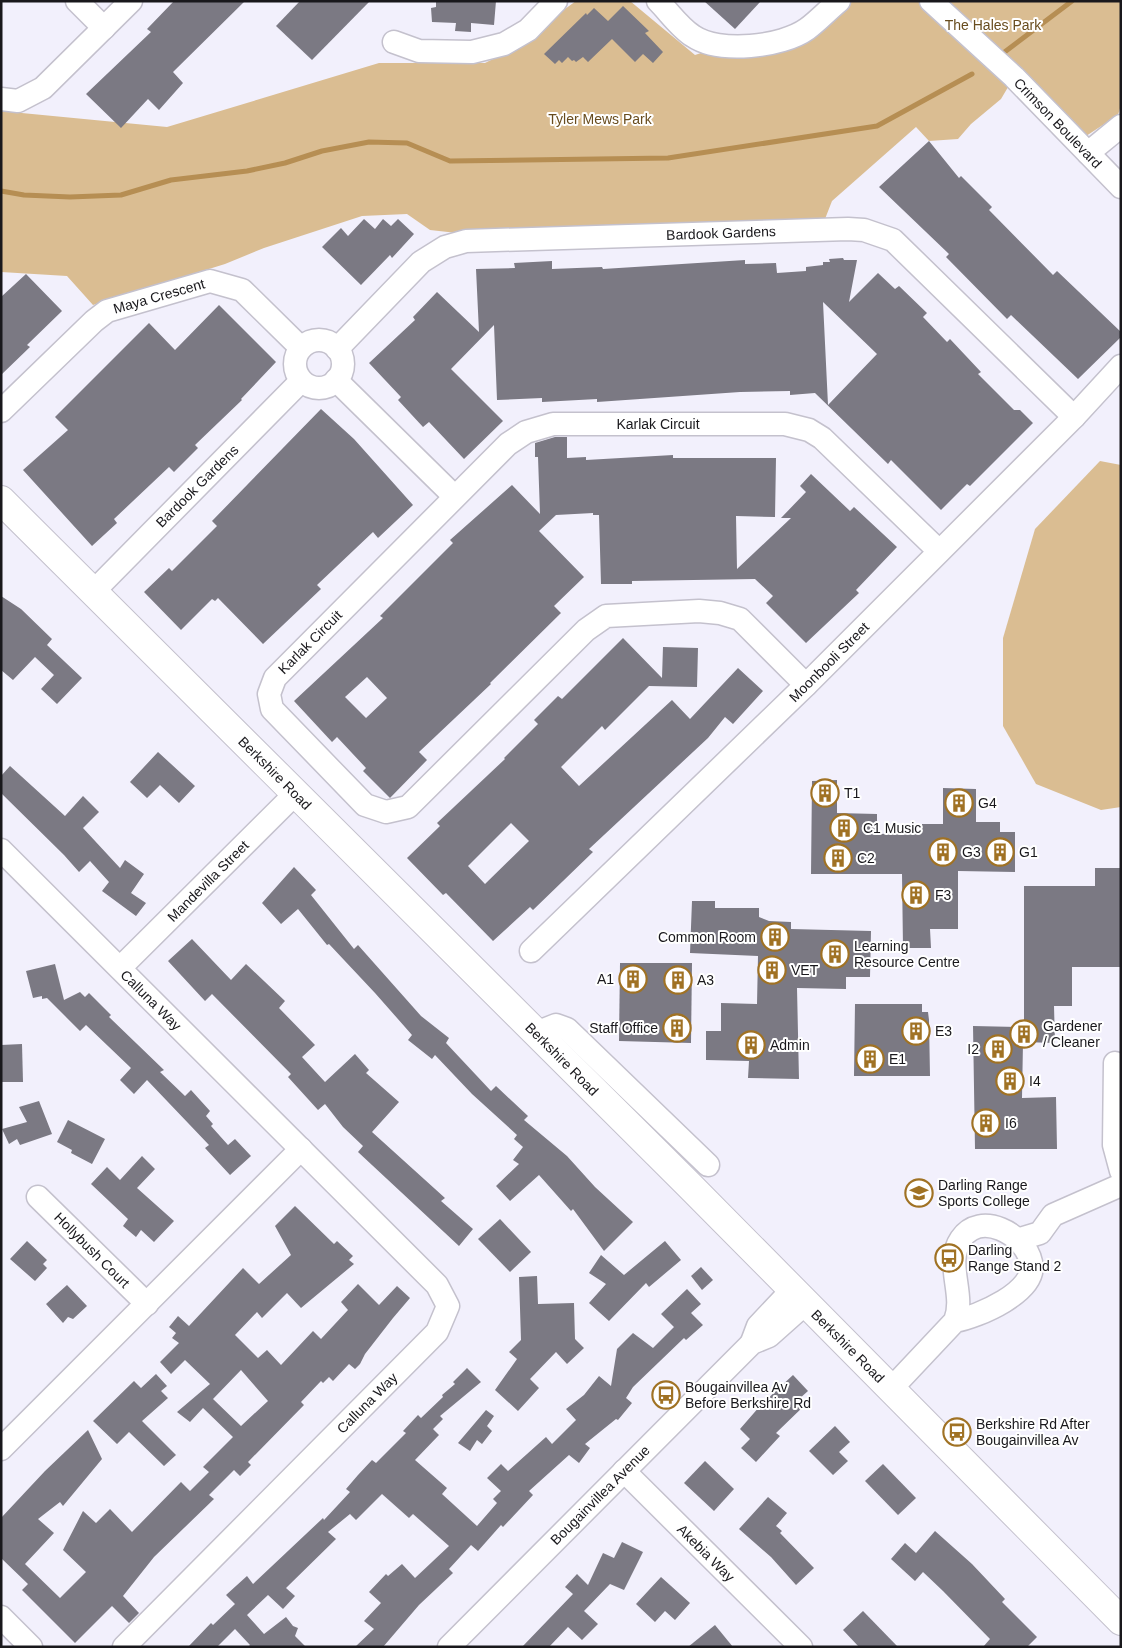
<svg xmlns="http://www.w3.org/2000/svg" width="1122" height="1648" viewBox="0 0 1122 1648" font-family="Arial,sans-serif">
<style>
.green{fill:#dabd92}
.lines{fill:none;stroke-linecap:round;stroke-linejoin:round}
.stream{stroke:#b68e53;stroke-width:5}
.building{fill:#7b7983;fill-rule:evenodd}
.minor-casing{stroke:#c4c1cd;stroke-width:25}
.major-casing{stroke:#c4c1cd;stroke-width:30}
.minor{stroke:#fff;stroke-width:22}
.major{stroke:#fff;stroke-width:28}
.labels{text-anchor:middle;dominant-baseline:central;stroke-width:4;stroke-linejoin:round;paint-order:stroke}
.park-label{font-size:14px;fill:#684c1e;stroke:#fff}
.street-label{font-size:14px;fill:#19181c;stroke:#fff}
.poi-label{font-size:14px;fill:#19181c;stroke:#fff;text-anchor:start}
</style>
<rect width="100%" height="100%" fill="#f2f0fc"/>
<g class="green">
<path d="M576 1H630L695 55 719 47 773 42 839 1H1121V105L1118 115 1077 142 1014 77 1001 99 971 124 958 139 929 141 916 127 832 201 825 219 457 233 430 230 407 214 362 216 264 248 225 264 93 305 67 276 1 272V111L167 127 379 63H485L501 55Z"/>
<path d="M1100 461 1121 465V807L1101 810 1036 784 1003 726V638L1035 529Z"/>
</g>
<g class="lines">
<g class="stream">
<path d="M998 57 1072 1"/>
<path d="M1 191 24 195 70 197 121 195 171 180 247 171 285 163 322 151 369 142 407 143 450 161 668 158 877 126 972 74"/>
</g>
</g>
<g class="building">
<path d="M174 1H245L173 72 183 83 159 110 148 99 121 128 86 94 151 32 147 29Z"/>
<path d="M300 1H370L312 60 276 26Z"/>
<path d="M436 1H496L494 25 471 23V32L455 31 456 23 432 22 431 8 436 7Z"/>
<path d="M704 1H761L735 29Z"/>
<path d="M623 6 649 31 645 33 663 52 653 63 643 54 635 62 612 39 588 62 583 57 576 62 574 60 572 61 568 57 562 63 559 60 555 64 544 54 586 13 587 15 594 8 608 21Z"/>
<path d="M929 141 959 178 961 176 992 207 989 210 1053 275 1057 271 1121 332V337L1078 379 1011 315 1007 319 946 257 949 254 879 187Z"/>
<path d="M364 219 375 229 383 219 391 226 398 219 414 234 392 258 390 255 361 285 322 247 341 228 348 236Z"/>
<path d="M843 258 844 260H857L849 302 878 273 895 289 899 286 927 313 923 317 947 342 950 339 981 372 978 374 1014 410H1020L1033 423 970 486 967 484 941 510 891 460 888 464 815 393 790 395V391L740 392 597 402V399L542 402V398L497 400 494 325 451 369 503 421 464 459 429 422 423 427 398 400 401 397 369 363 415 320 413 317 437 292 479 332 476 269 515 268 514 263 552 261V269L602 267 603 269 745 260V264L776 263 777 273 806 271V267L823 265V262H830L829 259ZM823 302 877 354 828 405Z"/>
<path d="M26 274 62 311 27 345 30 347 1 375V297Z"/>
<path d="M219 305 276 362 241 399 242 400 195 445 198 448 174 472 169 467 114 519 117 523 92 546 23 470 68 430 55 417 149 323 175 350Z"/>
<path d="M321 409 354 439 413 505 378 538 373 532 317 585 321 589 263 644 218 598 215 601 212 599 181 630 144 592 169 568 172 571 217 526 212 521Z"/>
<path d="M555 437H567V458L586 457V460L673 455V458H776L775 517 736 516 737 569 791 518H781L806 492 800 486 811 474 850 511 854 507 897 547 856 590 859 593 806 643 766 603 773 596 755 579 632 581V584H601L599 515H593V513L556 515 539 531 584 577 554 606 561 613 490 683 491 684 419 752 427 760 390 798 363 771 366 768 337 737 332 742 294 701 383 618 380 616 453 543 450 540 512 485 540 514 538 457H535V443ZM367 677 387 698 366 718 345 697Z"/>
<path d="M1 596 21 609 52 639 47 645 82 678 57 704 41 689 54 675 35 657 13 680 1 670Z"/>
<path d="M623 638 662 678 663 647 698 648 697 687 649 686 605 730 602 726 561 767 579 786 672 700 690 719 738 668 763 691 733 724 725 717 708 738 589 849 593 852 533 910 530 907 493 941 446 893 443 895 407 858 440 826 437 823 505 759 504 758 538 724 534 720 558 696 562 699ZM511 823 529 841 485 884 468 866Z"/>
<path d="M158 752 195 786 179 803 160 785 147 798 130 782Z"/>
<path d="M10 766 65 816 83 796 99 812 83 828 120 868 125 860 144 874 131 893 146 903 136 916 102 891 109 882 90 861 79 872 64 855 1 793V776Z"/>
<path d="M837 780V813L877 814V834L922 833V824H943V788L976 789V822H1000V832H1015V872L958 871V929H930L931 948H903L902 874H811L812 781Z"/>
<path d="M294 867 316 890 311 895 354 949 358 945 421 1016 449 1038 446 1043 491 1091 496 1086 528 1116 524 1120 567 1156 595 1187 633 1222 604 1251 573 1209 571 1211 539 1175 510 1201 496 1186 519 1164 513 1160 523 1147 514 1139 517 1135 472 1094 435 1055 432 1059 408 1040 412 1035 375 993 329 944 327 945 298 909 281 924 262 903Z"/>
<path d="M1095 868H1121V967H1072V1006H1054L1055 1043 1023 1042 1022 1098 1056 1097 1057 1149H975L973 1026 1024 1027V886H1095Z"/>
<path d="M692 901H715V908H759V917L769 921 791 922V929L871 931 870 977H846V989L797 988 799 1079 748 1078 749 1061 706 1060V1031H721V1003L757 1004 758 956 690 953Z"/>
<path d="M192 939 231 980 246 964 285 1001 279 1008 315 1045 302 1057 325 1082 355 1054 369 1070 366 1073 399 1102 372 1132 445 1198 441 1201 473 1229 459 1246 358 1152 363 1146 343 1127 325 1104 318 1110 288 1077 291 1074 212 994 205 1001 168 961Z"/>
<path d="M620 963H692L691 1043 619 1041Z"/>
<path d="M55 964 64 1000 80 992 85 997 89 993 111 1015 109 1017 164 1070 160 1072 185 1096 191 1090 210 1111 206 1116 213 1124 211 1126 228 1145 235 1139 251 1156 230 1175 205 1148 209 1145 147 1080 134 1094 120 1080 131 1068 86 1025 80 1031 47 998 42 999V996L33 998 26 971Z"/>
<path d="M855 1004H922V1012H928L929 1020 930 1076H854Z"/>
<path d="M22 1044 23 1082H1V1045Z"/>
<path d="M39 1101 52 1134 20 1145 17 1139 9 1144 2 1129 27 1122 19 1107Z"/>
<path d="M68 1120 105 1139 92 1164 71 1153 72 1150 57 1142Z"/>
<path d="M142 1156 155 1169 137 1188 174 1221 154 1242 141 1230 136 1237 123 1226 128 1219 91 1184 107 1167 120 1180Z"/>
<path d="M295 1206 334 1244 337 1241 353 1256 349 1260 354 1264 301 1308 287 1293 262 1318 257 1312 235 1335 258 1358 267 1350 281 1365 313 1331 321 1339 348 1310 341 1302 358 1284 379 1305 397 1286 410 1298 393 1318 365 1354 360 1364 355 1369 349 1364 333 1381 329 1377 323 1383 321 1381 301 1402 304 1405 248 1462 251 1465 240 1476 234 1470 209 1495 214 1499 154 1557 123 1596 139 1613 129 1623 112 1606 75 1643 22 1590 28 1584 1 1558V1518L45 1471 88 1430 102 1459 63 1506 60 1502 38 1519 54 1533 25 1564 60 1598 86 1572 63 1550 83 1511 96 1523 110 1509 132 1532 181 1482 190 1491 209 1472 203 1467 233 1437 203 1408 190 1422 177 1412 210 1384 185 1360 171 1374 160 1362 179 1343 172 1338 176 1333 169 1327 178 1316 189 1326 243 1268 259 1284 291 1255 275 1226ZM241 1370 268 1401 241 1426 213 1399Z"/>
<path d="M500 1219 531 1252 510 1272 478 1239Z"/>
<path d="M27 1241 47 1260 43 1264 47 1268 35 1281 10 1259Z"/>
<path d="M665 1241 681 1260 649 1287 646 1283 609 1321 589 1303 606 1284 589 1273 601 1255 624 1275Z"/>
<path d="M701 1267 713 1280 702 1290 691 1276Z"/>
<path d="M537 1276 538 1304 574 1303 575 1339 584 1348 567 1364 556 1352 530 1379 539 1388 518 1411 495 1390 517 1359 509 1352 521 1340 519 1277Z"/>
<path d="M67 1285 87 1306 73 1319 68 1317 63 1323 46 1304Z"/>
<path d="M687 1289 701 1304 691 1313 703 1325 686 1340 684 1338 633 1387 626 1398 632 1403 618 1420 616 1419 585 1444 590 1448 579 1463 569 1455 529 1491 533 1495 503 1527 501 1525 478 1551 471 1545 449 1569 453 1573 419 1605 383 1647H355L374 1629 364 1621 381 1603 369 1592 386 1574 388 1576 402 1564 415 1578 449 1546 413 1514 409 1518 382 1494 356 1520 350 1514 328 1532 336 1539 286 1588 295 1596 283 1609 268 1595 247 1615 264 1634 286 1617 293 1626 298 1628 295 1636 306 1647H248L250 1645 235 1629 217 1647H188L211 1623 213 1625 235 1604 226 1595 247 1576 253 1584 323 1518 324 1520 350 1492 346 1489 358 1475 372 1460 376 1463 406 1433 403 1431 418 1415 421 1418 443 1397 442 1395 455 1384 453 1382 467 1368 481 1382 440 1416 443 1419 433 1429 439 1435 415 1460 447 1488 442 1494 477 1526 497 1503 493 1499 501 1491 487 1478 501 1464 508 1471 546 1437 552 1444 576 1420 566 1409 584 1395 599 1376 611 1386 617 1349 633 1333 653 1348 674 1327 661 1314Z"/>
<path d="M156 1374 167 1386 161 1391 168 1398 142 1421 176 1455 164 1466 129 1432 117 1444 93 1421 134 1381 141 1388Z"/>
<path d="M793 1375 808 1391 799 1399 805 1405 776 1433 780 1436 756 1462 741 1448 750 1439 740 1429 760 1406Z"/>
<path d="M486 1410 494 1416 487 1426 492 1431 482 1444 477 1440 470 1451 458 1443Z"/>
<path d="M835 1426 850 1442 839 1452 848 1461 833 1475 809 1451Z"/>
<path d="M705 1461 734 1489 714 1511 684 1483Z"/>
<path d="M883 1464 916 1498 898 1515 865 1481Z"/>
<path d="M768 1497 787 1513 776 1526 782 1531 780 1533 814 1568 796 1585 771 1557 739 1529Z"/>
<path d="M935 1531 972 1564 1005 1599 1002 1602 1037 1637 1027 1647H983L990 1639 943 1591 923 1572 915 1581 891 1559 905 1543 916 1553Z"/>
<path d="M622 1542 643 1552 624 1590 610 1584 584 1611 598 1624 582 1640 568 1627 549 1647H522L573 1594 565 1587 577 1574 588 1585 603 1553 614 1558Z"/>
<path d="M661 1577 690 1603 675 1620 665 1611 655 1622 636 1604Z"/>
<path d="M863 1611 898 1647H859L843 1630Z"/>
<path d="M715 1625 733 1647H688Z"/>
</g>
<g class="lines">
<g class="minor-casing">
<g id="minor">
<path d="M77 1 104 28"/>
<path d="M658 1C669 12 680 28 693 36 719 54 782 47 807 29 818 21 828 10 839 1"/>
<path d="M931 1 1014 77 1121 187"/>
<path d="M394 42 419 51 472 52 504 44 528 30 556 1"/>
<path d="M1 99 18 101 43 88 131 1"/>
<path d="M1088 153 1121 126"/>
<circle cx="319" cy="364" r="24"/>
<path d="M337 349 421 262 445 247 466 241 848 229 864 230 893 240 1074 417"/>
<path d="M336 380 454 496"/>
<path d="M1 411 94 321 107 311 210 281 242 290 301 348"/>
<path d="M93 592 301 381"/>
<path d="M806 685 740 619 720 613 699 611 606 616 586 630 408 807 386 812 365 805 272 709 269 694 275 678 508 444 526 432 553 424H785L809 430 822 438 939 551"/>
<path d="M1 850 437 1285 448 1306 437 1332 124 1647"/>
<path d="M531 951 806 685 1074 417 1121 366"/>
<path d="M120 968 296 793"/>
<path d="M536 1033 556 1025 567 1029 708 1165"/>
<path d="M1115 1063 1114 1145 1121 1171"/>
<path d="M38 1197 147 1304"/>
<path d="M1017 1240 1040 1233 1053 1215 1121 1185"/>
<path d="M752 1342 758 1326 791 1291"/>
<path d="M891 1389 955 1321C966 1294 944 1264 961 1239 980 1210 1025 1234 1031 1262 1038 1292 977 1317 955 1321"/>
<path d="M1 1449 301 1149"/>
<path d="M624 1471 801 1647"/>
<path d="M1 1617 31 1647"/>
<path d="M449 1647 752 1343 769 1336 805 1304"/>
</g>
</g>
<g class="major-casing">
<path id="major" d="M1 500 688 1184 1121 1621"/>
</g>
<use href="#minor" class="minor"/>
<use href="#major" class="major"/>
</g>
<defs>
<g id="building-ring" transform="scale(1.4375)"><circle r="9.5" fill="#fff" stroke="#a07224" stroke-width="1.5"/><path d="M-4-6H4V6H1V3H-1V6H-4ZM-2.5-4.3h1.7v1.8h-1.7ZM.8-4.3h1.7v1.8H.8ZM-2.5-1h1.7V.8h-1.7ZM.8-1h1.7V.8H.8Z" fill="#a07224"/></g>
<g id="school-ring" transform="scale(1.4375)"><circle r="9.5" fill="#fff" stroke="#a07224" stroke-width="1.5"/><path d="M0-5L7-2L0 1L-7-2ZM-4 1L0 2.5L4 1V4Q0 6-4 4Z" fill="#a07224"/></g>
<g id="bus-ring" transform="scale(1.4375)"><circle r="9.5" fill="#fff" stroke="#a07224" stroke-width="1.5"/><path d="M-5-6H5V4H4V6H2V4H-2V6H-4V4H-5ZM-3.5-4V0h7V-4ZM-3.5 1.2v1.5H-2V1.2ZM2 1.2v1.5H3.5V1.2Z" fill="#a07224"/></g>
</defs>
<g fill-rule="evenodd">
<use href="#building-ring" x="825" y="793"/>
<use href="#building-ring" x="959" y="803"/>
<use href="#building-ring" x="844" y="828"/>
<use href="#building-ring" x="943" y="852"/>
<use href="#building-ring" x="1000" y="852"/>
<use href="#building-ring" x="838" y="858"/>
<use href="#building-ring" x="916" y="895"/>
<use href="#building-ring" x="775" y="937"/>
<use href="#building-ring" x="835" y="954"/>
<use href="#building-ring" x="772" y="970"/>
<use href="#building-ring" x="633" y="979"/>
<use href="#building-ring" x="678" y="980"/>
<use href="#building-ring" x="677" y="1028"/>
<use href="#building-ring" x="916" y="1031"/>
<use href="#building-ring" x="1024" y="1034"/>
<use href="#building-ring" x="751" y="1045"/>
<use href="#building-ring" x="998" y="1049"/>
<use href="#building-ring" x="870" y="1059"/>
<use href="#building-ring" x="1010" y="1081"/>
<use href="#building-ring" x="986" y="1123"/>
<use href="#school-ring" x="919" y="1193"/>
<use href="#bus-ring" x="949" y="1258"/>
<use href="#bus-ring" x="666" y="1395"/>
<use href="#bus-ring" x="957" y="1432"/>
</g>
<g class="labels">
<g class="park-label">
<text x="993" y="25">The Hales Park</text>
<text x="600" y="119">Tyler Mews Park</text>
</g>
<g class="street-label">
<text transform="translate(1058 123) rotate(46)">Crimson Boulevard</text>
<text transform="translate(721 233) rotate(-2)">Bardook Gardens</text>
<text transform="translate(159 296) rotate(-16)">Maya Crescent</text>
<text x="658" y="424">Karlak Circuit</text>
<text transform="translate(197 486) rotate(-45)">Bardook Gardens</text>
<text transform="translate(310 642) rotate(-45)">Karlak Circuit</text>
<text transform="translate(829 662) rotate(-45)">Moonbooli Street</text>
<text transform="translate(275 773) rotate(45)">Berkshire Road</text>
<text transform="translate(208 881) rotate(-45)">Mandevilla Street</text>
<text transform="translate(151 1000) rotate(45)">Calluna Way</text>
<text transform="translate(562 1059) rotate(45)">Berkshire Road</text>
<text transform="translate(92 1250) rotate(45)">Hollybush Court</text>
<text transform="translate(848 1346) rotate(45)">Berkshire Road</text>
<text transform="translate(367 1403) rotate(-45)">Calluna Way</text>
<text transform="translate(600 1495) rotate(-45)">Bougainvillea Avenue</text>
<text transform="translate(706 1553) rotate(45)">Akebia Way</text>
</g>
<g class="poi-label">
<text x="844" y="793">T1</text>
<text x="978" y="803">G4</text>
<text x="863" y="828">C1 Music</text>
<text x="962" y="852">G3</text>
<text x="1019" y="852">G1</text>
<text x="857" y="858">C2</text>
<text x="935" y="895">F3</text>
<text x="756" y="937" text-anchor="end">Common Room</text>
<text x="854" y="946">Learning<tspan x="854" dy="16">Resource Centre</tspan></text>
<text x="791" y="970">VET</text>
<text x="614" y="979" text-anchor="end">A1</text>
<text x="697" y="980">A3</text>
<text x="1043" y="1026">Gardener<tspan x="1043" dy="16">/ Cleaner</tspan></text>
<text x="658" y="1028" text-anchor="end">Staff Office</text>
<text x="935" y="1031">E3</text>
<text x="770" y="1045">Admin</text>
<text x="979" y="1049" text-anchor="end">I2</text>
<text x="889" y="1059">E1</text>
<text x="1029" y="1081">I4</text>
<text x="1005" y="1123">I6</text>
<text x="938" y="1185">Darling Range<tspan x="938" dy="16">Sports College</tspan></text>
<text x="968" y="1250">Darling<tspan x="968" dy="16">Range Stand 2</tspan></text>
<text x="685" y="1387">Bougainvillea Av<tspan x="685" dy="16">Before Berkshire Rd</tspan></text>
<text x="976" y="1424">Berkshire Rd After<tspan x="976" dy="16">Bougainvillea Av</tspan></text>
</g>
</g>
<rect width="1122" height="1648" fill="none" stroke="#19181c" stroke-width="5"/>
</svg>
